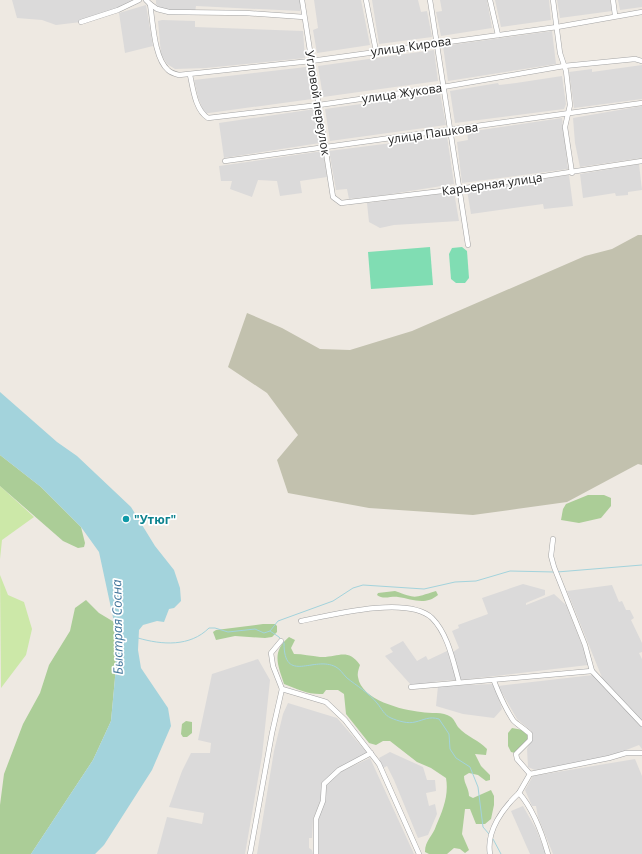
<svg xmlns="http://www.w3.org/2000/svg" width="642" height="854" viewBox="0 0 642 854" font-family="'Open Sans',sans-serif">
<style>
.residential{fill:#dbdada}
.construction{fill:#c2c1ae}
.grass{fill:#cce8a8}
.forest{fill:#abcd97}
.pitch{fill:#80ddb3}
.water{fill:#a3d3dc}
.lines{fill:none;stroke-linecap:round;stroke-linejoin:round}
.stream{stroke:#a3d3dc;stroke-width:1}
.minor-casing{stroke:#a4a4a4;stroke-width:5.5}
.minor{stroke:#fff;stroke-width:4.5}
.culture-dot{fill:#0f9aa8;stroke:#fff;stroke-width:1.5}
.labels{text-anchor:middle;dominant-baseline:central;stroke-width:3.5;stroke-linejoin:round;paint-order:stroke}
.street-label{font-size:12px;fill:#1d1d1d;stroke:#fff}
.culture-label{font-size:12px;font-weight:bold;fill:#0d838f;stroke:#fff;text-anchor:start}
.water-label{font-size:13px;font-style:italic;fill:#44779c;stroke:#fff}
</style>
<rect width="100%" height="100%" fill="#eee9e2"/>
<g class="residential">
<path d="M12 0H139L81 22 56 25 42 20 17 18Z"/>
<path d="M156 0H300V11L196 6 195 12 162 10 156 4Z"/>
<path d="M314 0H361L370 45 317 53 313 30 318 28Z"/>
<path d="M372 0H418L421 12 427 11 432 37 379 44Z"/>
<path d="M440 0H487L492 28 441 36 436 12 442 11Z"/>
<path d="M495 0H549L551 20 501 27Z"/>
<path d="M557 0H610L612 11 560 18Z"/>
<path d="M618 0H642V7L620 10Z"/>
<path d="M146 5 153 46 125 53 119 13Z"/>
<path d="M162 20 195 21V27L303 31 305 58 206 68 175 69 167 64 161 54 158 21Z"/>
<path d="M552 31 556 64 448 81 443 46Z"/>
<path d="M434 50 438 81 323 97 318 66Z"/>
<path d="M642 65V99L574 108 569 72 592 69V72Z"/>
<path d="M306 67 312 99 209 113H204L198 97 194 80Z"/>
<path d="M562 76 566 104 564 109 455 123 450 91 498 83 499 85 516 83Z"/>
<path d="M440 93 446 125 330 141 325 109Z"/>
<path d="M642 106V158L580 167 575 143 573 118Z"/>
<path d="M315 109 320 143 224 158 219 123Z"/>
<path d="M562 118 568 169 462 183 457 142 468 140 467 132Z"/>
<path d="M447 136 454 184 385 195 349 199 347 189 336 190 329 151Z"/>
<path d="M323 151 327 177 300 181 302 193 280 196 277 181 258 180 252 197 230 189 232 181H221L219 166Z"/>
<path d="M639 164 642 190 628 192V195L616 196 615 193 583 198 580 174Z"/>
<path d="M569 175 573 206 544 209 543 204 471 214 467 190Z"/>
<path d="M454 192 459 221 394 225 380 228 369 222 367 203Z"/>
<path d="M523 584 545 590V595L526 603V605L554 594 566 605 584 650 588 665 461 680 453 652 459 648 452 631 459 628 458 625 488 614 482 598Z"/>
<path d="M612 585 619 602 622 601 626 610H630L634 618 631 620 642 643V652L639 653 642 659V722L603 680 567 591Z"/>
<path d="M403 641 417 661 426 656 428 660 447 651 453 666 456 680 440 681 412 686 385 656 393 652 390 648Z"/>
<path d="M258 659 270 680 262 756 245 854H157L167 817 202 824 204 813 169 807 182 771 191 753H210L211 743 198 740 212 674Z"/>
<path d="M593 675 642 727V749L639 745 616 754 584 762 535 770 528 767 527 749 533 735 531 731 517 719 498 686Z"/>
<path d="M494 684 502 709 494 718 463 714 436 706 438 686Z"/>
<path d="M288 703 337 718 368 754 341 767 322 784 321 799 313 819 312 838H309V848L312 850 313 854H257L274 751 283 714Z"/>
<path d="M390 752 423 767 427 780H435L436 791 426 793 429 806 435 804 437 814 428 835 418 838 394 780 387 766 383 768 379 758Z"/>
<path d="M370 758 414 854H318V817L326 785 340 772Z"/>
<path d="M635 759 642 776V854H553L538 817 536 806H532L525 790 533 776Z"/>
<path d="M523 806 536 829 546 854H530L511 811Z"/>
</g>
<path class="construction" d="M638 235H642V465L638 464 567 502 473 515 369 508 288 493 277 460 298 435 267 393 228 367 247 313 282 328 320 349 350 350 412 331 585 256 612 249Z"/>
<g class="grass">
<path d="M0 486 34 517 2 540 0 559Z"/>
<path d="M0 575 8 595 24 602 32 629 26 655 1 688Z"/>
</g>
<g class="forest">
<path d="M0 455 41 487 81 527 85 543 84 547 78 548 63 541 0 486Z"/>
<path d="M588 495H604L611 498V506L601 518 579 523 561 520 563 509 566 504Z"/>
<path d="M395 591C417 599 413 598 436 591L438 595C425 606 412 599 398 597 391 596 383 600 377 595L378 593Z"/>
<path d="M86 600 99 613 114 622 116 667 111 721 93 760 31 854H0V805L4 774 23 724 40 693 49 665 70 631 75 608Z"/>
<path d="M263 624H275L277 626V632L272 637 265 638 235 636 216 640 213 632 216 630Z"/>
<path d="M289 637 295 640 291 648 294 654C303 654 311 656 320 657 338 658 347 647 360 665 359 668 357 673 358 677 361 700 402 710 421 712 430 714 443 711 451 717 454 719 456 724 458 727 467 737 479 740 487 749L486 755 475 754 481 766 490 775V780L486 781 478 775 469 773 464 776C464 784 469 788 469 796L473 798 491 790 494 796V805L491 819 485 824H476L470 809H465L462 834 469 850 465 853 460 849 454 848 447 854H429L425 852C425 840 433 836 436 826 443 810 449 795 446 778L431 768 417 762 390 741H383L376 745 369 743 346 714 344 694 338 690H326L323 694C309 695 297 689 284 684 278 665 271 652 289 637Z"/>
<path d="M186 721 192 722V733L187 737H183L181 734 182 724Z"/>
<path d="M512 728 523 730 528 736V739L515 753 511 752 508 746V733Z"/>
</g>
<g class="pitch">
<path d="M430 247 433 285 371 289 368 252Z"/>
<path d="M462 247 467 251 469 278 465 283H456L451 279 449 254 452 248Z"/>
</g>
<path class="water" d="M0 392 57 442 77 456 131 507 155 546 174 570 180 588 181 601 174 608 169 609 164 622 157 621 143 625 139 630 138 650 141 668 168 708 171 726 152 770 104 845 95 854H31L93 760 111 721 116 667 114 622 99 552 81 527 41 487 0 455Z"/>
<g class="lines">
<g class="stream">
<path d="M557 572 642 565"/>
<path d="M270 631 279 637 284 643C284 685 314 655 336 667 340 669 343 674 347 678 357 686 369 693 377 703 382 709 384 715 391 718 398 721 408 724 415 722 424 720 429 716 439 719L449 734 450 749 456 758 470 767 478 787 483 827 489 834"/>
<path d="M138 638C162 645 190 647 209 628H215L228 632 255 629 264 633 270 631 278 621 333 601 353 588 363 585 424 589 455 582 476 581 510 571 554 572"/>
<path d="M493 839 501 854"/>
</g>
<g class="minor-casing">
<g id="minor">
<path d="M146 0 150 4C153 22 154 58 168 70 171 73 175 74 179 75L311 61 557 27 642 12"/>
<path d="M302 0 333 197 341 203 459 189 642 161"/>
<path d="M366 0 376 51"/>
<path d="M430 0 468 245"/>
<path d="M490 0 498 35"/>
<path d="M553 0 560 53 566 71 570 105 565 127 572 173"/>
<path d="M613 0 615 15"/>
<path d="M150 4 157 9 169 12 246 13 304 17"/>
<path d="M81 22 118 10 139 0"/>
<path d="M190 75C193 88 195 110 208 118L319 105 443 87 564 66 635 59 642 61"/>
<path d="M225 161 642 103"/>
<path d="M553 539 551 556 554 567 585 645 592 671 642 724"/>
<path d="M301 621C330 615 408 595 432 618 448 634 453 661 459 682"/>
<path d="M494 681C499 694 505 708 513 720 515 723 526 730 530 734V740L516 754 517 759 530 774 519 793C534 810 542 833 548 854"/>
<path d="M411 687 592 671"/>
<path d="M282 689 326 702 345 720 379 764 419 854"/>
<path d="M530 774 609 758 626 753H642"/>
<path d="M250 854 272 733 282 689 273 666 271 653 281 641"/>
<path d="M316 854V819L323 801 324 784 339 770 371 753"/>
<path d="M490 854C486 831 503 808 519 793"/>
</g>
</g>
<use href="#minor" class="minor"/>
</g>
<circle class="culture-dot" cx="126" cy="519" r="4"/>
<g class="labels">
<g class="street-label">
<text transform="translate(411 46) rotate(-8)">улица Кирова</text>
<text transform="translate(402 93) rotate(-8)">улица Жукова</text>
<text transform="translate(318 103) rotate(81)">Угловой переулок</text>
<text transform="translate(433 133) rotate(-8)">улица Пашкова</text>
<text transform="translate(492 184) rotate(-8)">Карьерная улица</text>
</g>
<g class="culture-label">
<text x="134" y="519">"Утюг"</text>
</g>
<g class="water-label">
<text transform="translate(117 627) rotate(-91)">Быстрая Сосна</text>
</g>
</g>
</svg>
